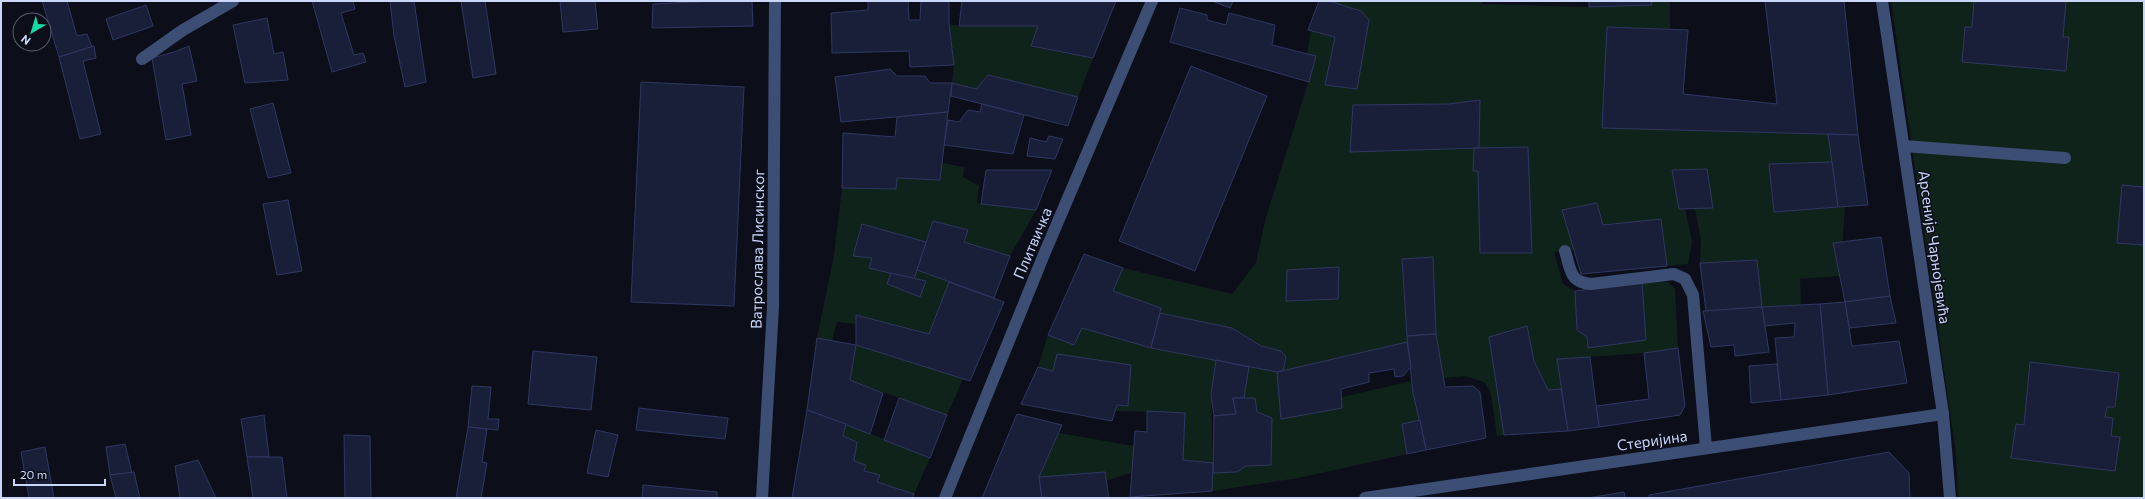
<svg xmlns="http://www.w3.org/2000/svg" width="2145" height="499" viewBox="0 0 2145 499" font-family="Commissioner,sans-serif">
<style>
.green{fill:#10231b}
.building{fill:#1a1f39;stroke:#2f3762}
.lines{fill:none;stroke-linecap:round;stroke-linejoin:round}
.minor{stroke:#3c4e74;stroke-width:12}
.labels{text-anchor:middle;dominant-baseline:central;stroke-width:3;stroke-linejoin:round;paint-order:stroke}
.street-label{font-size:15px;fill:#cad6fa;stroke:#0c0f1a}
</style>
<rect width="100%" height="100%" fill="#0c0f1a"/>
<g class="green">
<path d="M1329 1H1482V4L1589 7 1651 5V1H1670V29L1607 27 1603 128 1828 134 1832 162 1769 164 1775 212 1845 207 1840 276 1800 279 1801 305 1762 307 1757 260 1700 263 1701 241 1695 209H1685L1692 242 1688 264 1667 266 1661 219 1603 225 1597 203 1562 210 1574 250 1554 252 1563 284 1575 291 1577 330 1587 337 1588 347 1646 340 1642 281 1668 282 1675 289 1678 348 1644 353 1557 359 1561 389 1548 390 1534 361 1527 326 1489 337 1504 435 1497 436 1491 394 1484 382 1465 376 1444 378 1436 334 1433 257 1402 259 1407 342 1283 371 1286 357 1281 351 1261 346 1232 328 1160 313 1161 308 1113 291 1123 268 1232 294 1256 263 1265 221 1316 57 1307 54 1311 31 1335 37 1325 85 1357 89 1369 20 1361 11Z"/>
<path d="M1891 1H2144V498H1958L1956 454Z"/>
<path d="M949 24 959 26H1038L1031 47 1093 58 1078 97 988 75 976 89 952 83 954 65Z"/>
<path d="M942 163 964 167 963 177 979 186 977 203 1036 210 1010 256 964 242 968 230 933 221 926 242 862 224 854 255 872 258 869 268 891 273 887 284 920 297 926 281 914 277 917 270 949 282 929 334 857 315 856 324 837 322 832 341 817 338 834 255 842 188 896 189 897 178 940 180Z"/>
<path d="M1082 328 1151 348 1216 360 1211 395 1213 463 1183 460 1185 413 1115 411 1117 405H1128L1130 365 1057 354 1053 371 1038 367 1048 335Z"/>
<path d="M856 345 963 379 947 415 850 380Z"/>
<path d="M1249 367 1277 372 1281 419 1342 408V397L1412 381 1420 420 1402 424 1407 454 1298 478 1212 491 1213 473 1237 472 1246 466 1271 465 1272 418 1257 412 1255 398H1244Z"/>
<path d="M846 424 930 458 914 494 877 482 879 475 864 471 866 465 854 461 857 442 843 436Z"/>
<path d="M1059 433 1134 446 1132 472 1106 481 1039 477Z"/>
</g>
<g class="building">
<path d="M42 1H67L77 36 87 34 92 47 59 57Z"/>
<path d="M312 1H353L355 9 341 13 354 55 363 53 366 62 332 72Z"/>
<path d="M390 1H414L426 82 405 87 394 36Z"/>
<path d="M461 1H485L496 74 473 78Z"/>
<path d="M560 1H595L598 29 563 32Z"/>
<path d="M716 1H752L753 26 652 28 653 4Z"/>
<path d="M868 1H908L909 20H920L921 1H949V24L954 65 910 67 909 51 832 53 831 13 868 10Z"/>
<path d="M962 1H1116L1093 58 1031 46 1038 26H959Z"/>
<path d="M1212 1H1233L1230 8Z"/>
<path d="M1319 1H1329L1361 11 1369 20 1357 89 1325 85 1335 37 1308 30Z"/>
<path d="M1589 1H1651L1652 5 1589 7Z"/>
<path d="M1765 1H1844L1858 135 1602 128 1607 27 1688 30 1683 94 1777 104Z"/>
<path d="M1974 1H2066L2063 37H2069L2066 71 1962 62 1965 27H1972Z"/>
<path d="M146 5 153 26 113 40 106 19Z"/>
<path d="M1180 8 1207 15V20L1226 25 1229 13 1275 25 1272 45 1316 56 1309 82 1170 42Z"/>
<path d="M267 18 274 54 283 52 288 80 245 83 233 25Z"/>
<path d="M94 46 96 58 83 61 101 134 80 139 59 57Z"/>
<path d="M189 46 197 81 182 84 191 135 166 140 152 58 174 52Z"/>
<path d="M1191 66 1267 96 1195 271 1119 241Z"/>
<path d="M890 69 897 76H925L930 83H952L948 112 841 122 835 77Z"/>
<path d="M988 75 1078 97 1068 126 951 96 952 83 976 89Z"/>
<path d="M641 82 744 87 734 306 631 302Z"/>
<path d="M1480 100 1479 148 1350 152 1353 105 1448 104Z"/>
<path d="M273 103 291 173 268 178 250 109Z"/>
<path d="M982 104 1024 115 1013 154 944 145 948 120 959 122 968 110 980 112Z"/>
<path d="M948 112 940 180 897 178 896 189 842 188 843 133 895 137 897 117Z"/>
<path d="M1828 134 1858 135 1868 205 1838 207Z"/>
<path d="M1049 136 1063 139 1055 159 1027 156 1030 138 1046 142Z"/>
<path d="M1528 147 1532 253H1480L1478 171H1473L1474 148Z"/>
<path d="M1832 162 1838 207 1774 212 1769 164Z"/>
<path d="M1707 169 1713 208 1679 209 1672 170Z"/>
<path d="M986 170H1052L1036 210 981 204Z"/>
<path d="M2122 185 2144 187V245L2117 243Z"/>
<path d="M288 200 302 271 277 275 263 204Z"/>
<path d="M1597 203 1603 225 1661 219 1667 266 1581 274 1562 210Z"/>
<path d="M933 221 968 230 964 242 1010 256 994 298 917 270Z"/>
<path d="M862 224 926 242 914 279 869 268 872 258 853 256Z"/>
<path d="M1881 237 1890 296 1845 302 1833 243Z"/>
<path d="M1084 254 1123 268 1113 291 1161 308 1151 348 1082 328 1074 345 1048 335Z"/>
<path d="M1433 257 1436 334 1407 336 1402 259Z"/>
<path d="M1757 260 1762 307 1706 311 1700 263Z"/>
<path d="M1339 267 1338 299 1286 301 1287 270Z"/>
<path d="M891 273 926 281 920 297 887 284Z"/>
<path d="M1642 281 1646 340 1588 348 1587 337 1577 330 1575 291Z"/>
<path d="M949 282 1004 302 970 381 856 345V315L929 334Z"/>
<path d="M1890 296 1896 323 1849 328 1845 302Z"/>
<path d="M1845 302 1852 346 1899 341 1907 383 1828 395 1820 304Z"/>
<path d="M1820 304 1828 395 1781 400 1775 338 1794 337 1795 323 1764 326 1762 307Z"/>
<path d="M1762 307 1769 352 1735 356 1734 345 1711 347 1703 311Z"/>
<path d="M1160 313 1232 328 1261 346 1281 351 1286 357 1283 371 1277 372 1151 348Z"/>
<path d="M1527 326 1534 361 1548 390 1561 389 1568 431 1504 435 1489 337Z"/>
<path d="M1436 334 1445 387 1473 386 1480 392 1486 438 1426 450 1413 393 1407 336Z"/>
<path d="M817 338 856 345 850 380 883 393 870 434 807 410Z"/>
<path d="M1407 342 1411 367 1403 376 1395 377 1394 369 1369 373V382L1341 389 1342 408 1281 419 1277 372Z"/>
<path d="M1678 348 1685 406 1680 415 1599 427 1596 406 1649 399 1644 353Z"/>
<path d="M533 351 597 357 591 410 528 404Z"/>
<path d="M1057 354 1131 365 1128 406 1117 405 1112 421 1021 404 1038 367 1053 371Z"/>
<path d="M1590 357 1599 427 1568 431 1557 359Z"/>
<path d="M1216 360 1249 367 1244 398H1233L1236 414 1214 416 1211 395Z"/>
<path d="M2030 362 2119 373 2115 407H2107L2105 417 2113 418 2111 436 2120 437 2115 471 2011 458 2016 424 2024 425Z"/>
<path d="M1777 364 1781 400 1751 403 1749 366Z"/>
<path d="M472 386 491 387 488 419H499L498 430 468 427Z"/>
<path d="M899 398 947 415 930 458 884 440Z"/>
<path d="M1233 398H1255L1257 412 1272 418 1271 465 1246 466 1237 472 1213 473 1214 416 1236 414Z"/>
<path d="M639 408 728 418 725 439 636 430Z"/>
<path d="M807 410 846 424 843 436 857 442 854 461 866 465 864 471 880 475 877 482 914 494 912 498H792Z"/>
<path d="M1147 411 1185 413 1183 460 1213 463 1212 491 1130 497 1135 431 1147 432Z"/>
<path d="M1017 414 1062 425 1039 477 1042 498H982Z"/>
<path d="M264 415 269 457H247L241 419Z"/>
<path d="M1420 420 1426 450 1407 454 1402 424Z"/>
<path d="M468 427 487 429 482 462 487 463 481 498H456Z"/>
<path d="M596 430 618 435 608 477 587 473Z"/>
<path d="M344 435 370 436 371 498H345Z"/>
<path d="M125 444 132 473 110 475 106 447Z"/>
<path d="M45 447 54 498H29L21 452Z"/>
<path d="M1889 452 1909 473 1910 498H1649V495Z"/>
<path d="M247 457H282L287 498H253Z"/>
<path d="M198 460 216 498H180L175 466Z"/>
<path d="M134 472 140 498H116L110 475Z"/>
<path d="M1105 472 1109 498H1042L1039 477Z"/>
<path d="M643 485 717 492V498H642Z"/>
<path d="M1624 492 1625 498H1588Z"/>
</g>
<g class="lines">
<g class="minor">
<path d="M1882 1 1943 414 1950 498"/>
<path d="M142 59 183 30 233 1"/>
<path d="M1904 146 2065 158"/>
<path d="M1565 251C1571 270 1569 282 1591 284L1674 274 1685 279 1693 295 1706 448"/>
<path d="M762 498 773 307 775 1"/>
<path d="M945 498 1045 252 1152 1"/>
<path d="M1365 498 1943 414"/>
</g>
</g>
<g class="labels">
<g class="street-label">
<text transform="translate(1032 243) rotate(-67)">Плитвичка</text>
<text transform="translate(1935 247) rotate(82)">Арсенија Чарнојевића</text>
<text transform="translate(757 249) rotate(-89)">Ватрослава Лисинског</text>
<text transform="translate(1652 440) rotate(-8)">Стеријина</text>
</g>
</g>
<rect width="2145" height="499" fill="none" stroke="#cad6fa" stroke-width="4"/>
<g transform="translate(32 32) rotate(218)"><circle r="19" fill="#0c0f1a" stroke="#585f74"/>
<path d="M0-3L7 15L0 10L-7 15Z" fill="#16daa6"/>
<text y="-6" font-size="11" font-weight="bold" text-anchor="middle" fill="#cad6fa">N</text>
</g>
<path d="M14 479v6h91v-6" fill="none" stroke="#cad6fa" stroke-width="2"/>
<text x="20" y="479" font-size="12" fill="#cad6fa" stroke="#0c0f1a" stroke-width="3" paint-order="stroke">20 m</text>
</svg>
